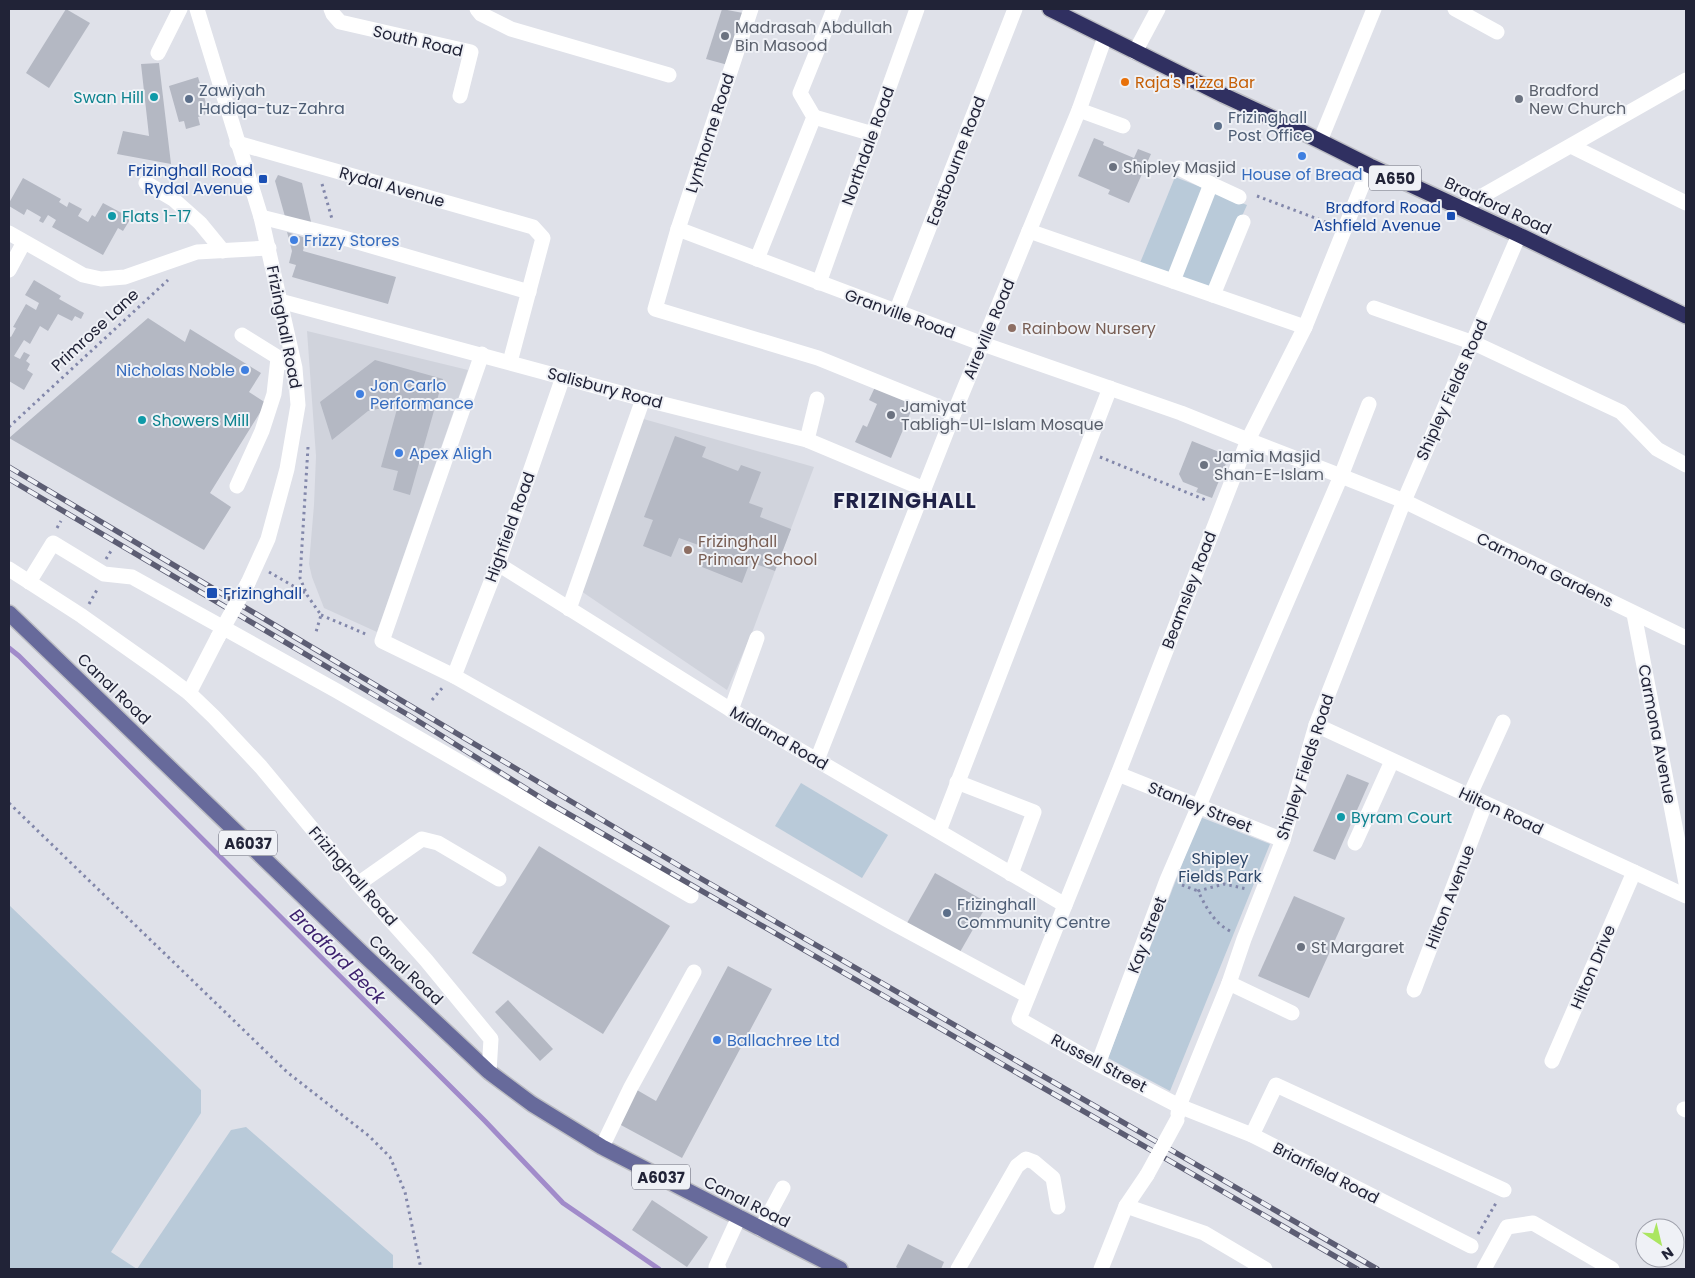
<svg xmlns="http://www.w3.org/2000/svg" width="1695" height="1278" viewBox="0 0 1695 1278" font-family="Poppins,sans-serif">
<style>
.built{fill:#d0d3dc}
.green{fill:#b9cad9}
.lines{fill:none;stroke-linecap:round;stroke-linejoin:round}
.stream{stroke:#a18bca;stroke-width:5}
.building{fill:#b4b8c3}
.major-casing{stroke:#bcbdc3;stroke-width:18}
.highway-casing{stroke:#bcbdc3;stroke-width:18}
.path{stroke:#8287aa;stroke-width:3;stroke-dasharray:2.5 4;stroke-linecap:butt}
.minor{stroke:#fff;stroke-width:15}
.major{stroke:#676a9b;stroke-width:15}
.highway{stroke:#303061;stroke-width:15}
.rail-casing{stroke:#5c5d73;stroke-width:5.5}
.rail{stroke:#eff1f6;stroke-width:4;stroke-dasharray:11;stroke-linecap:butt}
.minor-bridge{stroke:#fff;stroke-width:15}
.worship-dot{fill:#6b7280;stroke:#eff1f6;stroke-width:2}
.food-dot{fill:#e8710a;stroke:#eff1f6;stroke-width:2}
.culture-dot{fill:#0f9aa8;stroke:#eff1f6;stroke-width:2}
.service-dot{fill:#5c6f8a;stroke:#eff1f6;stroke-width:2}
.shop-dot{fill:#3f7fe0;stroke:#eff1f6;stroke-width:2}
.transit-dot{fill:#1a4fb4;stroke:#eff1f6;stroke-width:2}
.education-dot{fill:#8d6e63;stroke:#eff1f6;stroke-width:2}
.labels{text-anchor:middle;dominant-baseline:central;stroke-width:4;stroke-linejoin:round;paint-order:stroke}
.shield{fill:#eff1f6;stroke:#5f6170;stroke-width:1}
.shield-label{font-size:15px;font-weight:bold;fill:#212337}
.worship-label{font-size:16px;fill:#5b616d;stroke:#eff1f6;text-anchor:start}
.street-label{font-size:16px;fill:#212337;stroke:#eff1f6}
.food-label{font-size:16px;fill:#c56008;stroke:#eff1f6;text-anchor:start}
.service-label{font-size:16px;fill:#4e5e75;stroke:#eff1f6;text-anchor:start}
.culture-label{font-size:16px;fill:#0d838f;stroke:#eff1f6;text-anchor:start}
.transit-label{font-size:16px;fill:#164399;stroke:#eff1f6;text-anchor:end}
.shop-label{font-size:16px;fill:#366cbe;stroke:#eff1f6;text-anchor:start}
.education-label{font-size:16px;fill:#785e54;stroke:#eff1f6;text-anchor:start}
.park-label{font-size:16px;fill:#2f486a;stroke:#eff1f6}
.water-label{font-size:18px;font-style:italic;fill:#3d216e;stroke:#eff1f6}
.district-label{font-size:21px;font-weight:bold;letter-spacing:1px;fill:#1f2147;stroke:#eff1f6}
</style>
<rect width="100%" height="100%" fill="#dfe1e9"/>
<g class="built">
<path d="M307 331 468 370 377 632 324 608 312 577 309 564 314 505 316 456Z"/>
<path d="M640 418 814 467 753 630 727 690 578 589Z"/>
</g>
<g class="green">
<path d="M1175 177 1247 205 1210 288 1140 263Z"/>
<path d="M801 783 888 835 862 878 775 826Z"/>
<path d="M1200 817 1270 844 1170 1091 1108 1058Z"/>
<path d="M9 905 201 1090V1113L111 1252 137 1269 231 1130 246 1127 393 1255V1269H9Z"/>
</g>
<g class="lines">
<path class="stream" d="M9 648 19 656 485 1121 563 1203 659 1269"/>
</g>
<g class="building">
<path d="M66 9 90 23 49 88 26 73Z"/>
<path d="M722 9 743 13 728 65 706 59Z"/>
<path d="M159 63 171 164 117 154 123 131 149 136 141 64Z"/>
<path d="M198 77 209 113 198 117 200 125 186 129 184 121 179 122 169 86Z"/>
<path d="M1094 138 1104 142 1103 145 1134 158 1138 149 1151 154 1129 203 1108 194 1110 190 1078 176Z"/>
<path d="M278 175 302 183 312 226 286 220 275 181Z"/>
<path d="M23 178 61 199 59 202 67 207 69 202 82 209 78 216 88 222 92 215 95 217 103 203 131 218 123 231 118 228 103 255 52 227 56 220 48 215 43 223 39 221 41 217 27 209 24 215 9 206V203Z"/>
<path d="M287 232 306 238 303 251 396 277 388 304 292 277 296 265 289 263 292 251Z"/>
<path d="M34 280 61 296 59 299 84 313 81 319 75 316 72 321 58 314 48 331 40 326 30 344 24 340 14 356 20 359 24 352 30 355 26 361 30 364 27 370 33 374 24 390 9 381V336L11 337 16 328 13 327 26 304 36 310 39 303 25 295Z"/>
<path d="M148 318 185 342 190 329 261 373 249 392 266 403 210 493 231 507 204 550 9 438Z"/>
<path d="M375 360 443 379 410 495 393 490 398 471 381 467 397 409 387 407 368 411 332 440 320 402Z"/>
<path d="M875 387 914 404 891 458 855 442 863 425 867 427 877 404 869 400Z"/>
<path d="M675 436 706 447 702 457 738 471 741 465 761 472 749 503 763 508 760 517 791 529 775 571 750 562 742 583 697 565 704 547 679 538 671 557 643 546 653 520 644 517Z"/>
<path d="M1192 441 1229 456 1212 498 1196 492 1198 488 1183 482 1179 474Z"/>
<path d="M1347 774 1369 783 1335 860 1313 851Z"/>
<path d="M539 846 670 926 603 1034 472 953Z"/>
<path d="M935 873 988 903 960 952 907 923Z"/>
<path d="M1294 896 1345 918 1309 998 1258 976Z"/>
<path d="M728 966 772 989 682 1158 619 1124 637 1090 656 1101Z"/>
<path d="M508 1000 553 1049 540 1061 495 1012Z"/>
<path d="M652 1200 708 1237 687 1267 632 1230Z"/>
<path d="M908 1244 944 1262 941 1269H899L896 1267Z"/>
</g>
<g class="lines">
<g class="major-casing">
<path id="major" d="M9 613 363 954 489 1072 532 1104 602 1147 840 1269"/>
</g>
<g class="highway-casing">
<path id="highway" d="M1050 9 1223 95 1292 127 1370 166 1519 235 1686 316"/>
</g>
<g class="path">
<path d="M322 184 332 219"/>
<path d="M1257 196 1331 224"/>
<path d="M9 427 168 280"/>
<path d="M308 447 300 578 307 595 321 615 316 632"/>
<path d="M1100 457 1208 501"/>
<path d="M57 528 61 521"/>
<path d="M106 559 111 551"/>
<path d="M269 572 307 594"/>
<path d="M89 604 98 588"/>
<path d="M321 615 368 635"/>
<path d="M432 700 443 687"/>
<path d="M9 803 287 1072 369 1136 390 1157 405 1192 421 1269"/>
<path d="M1182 885 1198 891"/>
<path d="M1230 931C1214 923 1206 907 1198 891L1224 884 1247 889"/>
<path d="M1478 1234 1496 1203"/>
</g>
<g class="minor">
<path d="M197 9 261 217 295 368 298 405 287 469 268 539 248 583"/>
<path d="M331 9 333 14 340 22 471 52 460 96"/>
<path d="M477 9 481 14 511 29 669 75"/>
<path d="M751 9 678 229 655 309 818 358 954 413"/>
<path d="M1455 9 1497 32"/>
<path d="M1135 52 1158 9"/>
<path d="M158 53 180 9"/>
<path d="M1079 110 1123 126"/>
<path d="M814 117 873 134"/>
<path d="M1320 141 1374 9"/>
<path d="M237 143 533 227 543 238 510 362"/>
<path d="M1571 146 1686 203"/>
<path d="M1370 166 1305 327 1248 440 1118 774 1019 1019 1098 1064 1179 1106 1252 1135 1471 1246"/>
<path d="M1179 168 1211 184"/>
<path d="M146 183 173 199 200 223 223 251"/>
<path d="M1461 208 1686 80"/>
<path d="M261 217 337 236 529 292"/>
<path d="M678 229 983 344 1181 413 1248 440 1341 476 1404 501 1686 638"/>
<path d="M1029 231 1305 327"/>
<path d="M9 233 83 275 101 279 125 277 197 252 269 248"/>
<path d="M757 259 814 117 800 93 834 9"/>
<path d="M9 270 24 242"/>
<path d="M1173 281 1211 184 1239 197"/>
<path d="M819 283 917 9"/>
<path d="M1213 295 1243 222"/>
<path d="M280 301 643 399 807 440 924 489"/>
<path d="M1374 308 1474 343 1621 412 1657 449 1686 465"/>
<path d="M896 312 1015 9"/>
<path d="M242 335 287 363"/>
<path d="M482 354 382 641 454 676 891 922 1028 996"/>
<path d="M807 440 817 399"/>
<path d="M237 486 262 431 274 394 278 358"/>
<path d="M498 564 731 710 1065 905"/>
<path d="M9 569 82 616 157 669 189 693 214 717 261 767 358 884 426 960 491 1039 489 1072"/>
<path d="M29 582 53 543 104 574 132 577 337 691 691 896"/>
<path d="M569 609 643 399"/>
<path d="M1634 614 1686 883"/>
<path d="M454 676 498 564 563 377"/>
<path d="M189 693 218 637"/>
<path d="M731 710 757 638"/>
<path d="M1316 725 1686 896"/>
<path d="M817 760 954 413 1079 110 1105 37"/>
<path d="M1118 774 1283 840"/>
<path d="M957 782 1034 812 1011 874"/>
<path d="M1469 797 1503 722"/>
<path d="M939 831 1110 388"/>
<path d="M1355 843 1392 761"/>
<path d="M358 884 422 839 438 843 499 879"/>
<path d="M1229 983 1292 1013"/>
<path d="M1414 990 1485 804"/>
<path d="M1552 1061 1634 872"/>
<path d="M1098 1064 1167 880 1341 476 1369 404"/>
<path d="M1684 1109 1686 1110"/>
<path d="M1178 1114 1179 1106 1229 983 1244 939 1283 840 1316 725 1404 501 1519 235"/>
<path d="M1252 1135 1276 1085 1504 1190"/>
<path d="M602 1147 631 1087 694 972"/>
<path d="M1126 1206 1204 1233 1265 1269"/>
<path d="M761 1229 783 1188"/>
<path d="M719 1269 716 1267 739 1217"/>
<path d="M958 1269 1017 1166 1026 1159 1034 1162 1053 1178 1058 1207"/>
<path d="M1101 1269 1126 1206 1147 1175"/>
<path d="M1484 1269 1507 1227 1533 1223 1612 1269"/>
</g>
<use href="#major" class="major"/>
<use href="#highway" class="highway"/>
<g class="rail-casing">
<g id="rail">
<path d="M9 467 693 874 1377 1269"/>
<path d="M9 479 410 716 546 801 1357 1269"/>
</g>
</g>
<use href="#rail" class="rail"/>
<g class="minor-bridge">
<path d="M218 637 248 583"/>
<path d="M1147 1175 1177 1120"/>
</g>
</g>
<g class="worship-dot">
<circle cx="725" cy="36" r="5"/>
<circle cx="1519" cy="99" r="5"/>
<circle cx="1113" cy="167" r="5"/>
<circle cx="891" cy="415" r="5"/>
<circle cx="1204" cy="465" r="5"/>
<circle cx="1301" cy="947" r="5"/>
</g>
<circle class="food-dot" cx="1125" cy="82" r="5"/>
<g class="culture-dot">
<circle cx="154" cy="97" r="5"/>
<circle cx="112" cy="216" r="5"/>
<circle cx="142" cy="420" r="5"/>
<circle cx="1341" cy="817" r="5"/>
</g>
<g class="service-dot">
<circle cx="189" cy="99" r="5"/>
<circle cx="1218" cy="126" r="5"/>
<circle cx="947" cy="913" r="5"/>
</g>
<g class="shop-dot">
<circle cx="1302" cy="156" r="5"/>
<circle cx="294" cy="240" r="5"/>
<circle cx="245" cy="370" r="5"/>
<circle cx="360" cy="394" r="5"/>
<circle cx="399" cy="453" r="5"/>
<circle cx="717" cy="1040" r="5"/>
</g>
<g class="transit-dot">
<rect x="258" y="174" width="10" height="10" rx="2.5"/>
<rect x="1446" y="211" width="10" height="10" rx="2.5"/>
<rect x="206" y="587" width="12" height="12" rx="2.5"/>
</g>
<g class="education-dot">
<circle cx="1012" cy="328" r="5"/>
<circle cx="688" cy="550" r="5"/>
</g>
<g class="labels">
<g class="shield">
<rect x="1369" y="165.5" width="52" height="25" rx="4"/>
<rect x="219" y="830.5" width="58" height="25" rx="4"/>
<rect x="632" y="1164.5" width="58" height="25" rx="4"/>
</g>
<g class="shield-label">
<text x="1395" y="178">A650</text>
<text x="248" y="843">A6037</text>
<text x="661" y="1177">A6037</text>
</g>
<g class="worship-label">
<text x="735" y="27">Madrasah Abdullah<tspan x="735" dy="18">Bin Masood</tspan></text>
<text x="1529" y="90">Bradford<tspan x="1529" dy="18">New Church</tspan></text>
<text x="1123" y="167">Shipley Masjid</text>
<text x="901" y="406">Jamiyat<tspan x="901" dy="18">Tabligh-Ul-Islam Mosque</tspan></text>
<text x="1214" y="456">Jamia Masjid<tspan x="1214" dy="18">Shan-E-Islam</tspan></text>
<text x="1311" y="947">St Margaret</text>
</g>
<g class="street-label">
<text transform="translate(418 41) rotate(13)">South Road</text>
<text transform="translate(710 133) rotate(-72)">Lynthorne Road</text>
<text transform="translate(868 146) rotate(-70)">Northdale Road</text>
<text transform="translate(956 161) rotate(-69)">Eastbourne Road</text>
<text transform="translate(392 187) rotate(16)">Rydal Avenue</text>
<text transform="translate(1498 206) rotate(25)">Bradford Road</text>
<text transform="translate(900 314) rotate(20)">Granville Road</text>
<text transform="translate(284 327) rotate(79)">Frizinghall Road</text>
<text transform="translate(989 329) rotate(-67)">Aireville Road</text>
<text transform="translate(95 330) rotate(-43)">Primrose Lane</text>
<text transform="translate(605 388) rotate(15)">Salisbury Road</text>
<text transform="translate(1452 390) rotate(-66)">Shipley Fields Road</text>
<text transform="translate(510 527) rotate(-70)">Highfield Road</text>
<text transform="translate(1545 570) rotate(26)">Carmona Gardens</text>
<text transform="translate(1189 590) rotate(-69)">Beamsley Road</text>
<text transform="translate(114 689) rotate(44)">Canal Road</text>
<text transform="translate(1657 734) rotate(79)">Carmona Avenue</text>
<text transform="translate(779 738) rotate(30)">Midland Road</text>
<text transform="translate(1305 767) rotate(-72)">Shipley Fields Road</text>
<text transform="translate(1200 807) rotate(22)">Stanley Street</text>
<text transform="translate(1501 811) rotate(25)">Hilton Road</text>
<text transform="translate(353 876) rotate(49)">Frizinghall Road</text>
<text transform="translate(1450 897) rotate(-69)">Hilton Avenue</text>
<text transform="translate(1147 935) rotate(-69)">Kay Street</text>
<text transform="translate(1593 967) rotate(-67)">Hilton Drive</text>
<text transform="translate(406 970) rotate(43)">Canal Road</text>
<text transform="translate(1099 1063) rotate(28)">Russell Street</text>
<text transform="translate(1326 1173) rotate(27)">Briarfield Road</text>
<text transform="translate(747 1202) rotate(27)">Canal Road</text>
</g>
<g class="food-label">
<text x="1135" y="82">Raja's Pizza Bar</text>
</g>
<g class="service-label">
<text x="199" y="90">Zawiyah<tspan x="199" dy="18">Hadiqa-tuz-Zahra</tspan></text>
<text x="1228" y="117">Frizinghall<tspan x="1228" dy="18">Post Office</tspan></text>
<text x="957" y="904">Frizinghall<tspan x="957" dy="18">Community Centre</tspan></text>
</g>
<g class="culture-label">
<text x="144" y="97" text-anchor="end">Swan Hill</text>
<text x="122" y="216">Flats 1-17</text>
<text x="152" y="420">Showers Mill</text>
<text x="1351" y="817">Byram Court</text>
</g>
<g class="transit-label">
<text x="253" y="170">Frizinghall Road<tspan x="253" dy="18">Rydal Avenue</tspan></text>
<text x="1441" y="207">Bradford Road<tspan x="1441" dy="18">Ashfield Avenue</tspan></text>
<text x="223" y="593" text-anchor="start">Frizinghall</text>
</g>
<g class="shop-label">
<text x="1302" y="174" text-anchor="middle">House of Bread</text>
<text x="304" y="240">Frizzy Stores</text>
<text x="235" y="370" text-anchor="end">Nicholas Noble</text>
<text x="370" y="385">Jon Carlo<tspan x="370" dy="18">Performance</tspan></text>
<text x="409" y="453">Apex Aligh</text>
<text x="727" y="1040">Ballachree Ltd</text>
</g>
<g class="education-label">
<text x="1022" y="328">Rainbow Nursery</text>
<text x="698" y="541">Frizinghall<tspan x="698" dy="18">Primary School</tspan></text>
</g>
<g class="park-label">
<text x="1220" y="858">Shipley<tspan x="1220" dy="18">Fields Park</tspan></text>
</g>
<g class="water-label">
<text transform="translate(338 956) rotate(45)">Bradford Beck</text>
</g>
<g class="district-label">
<text x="905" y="500">FRIZINGHALL</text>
</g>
</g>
<rect width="1695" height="1278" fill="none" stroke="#212337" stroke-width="20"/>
<g transform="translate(1660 1243) rotate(145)"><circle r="24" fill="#eff1f6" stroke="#9d9faa"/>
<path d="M0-4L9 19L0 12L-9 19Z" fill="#abe660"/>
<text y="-8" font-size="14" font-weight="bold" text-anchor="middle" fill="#212337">N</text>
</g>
</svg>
